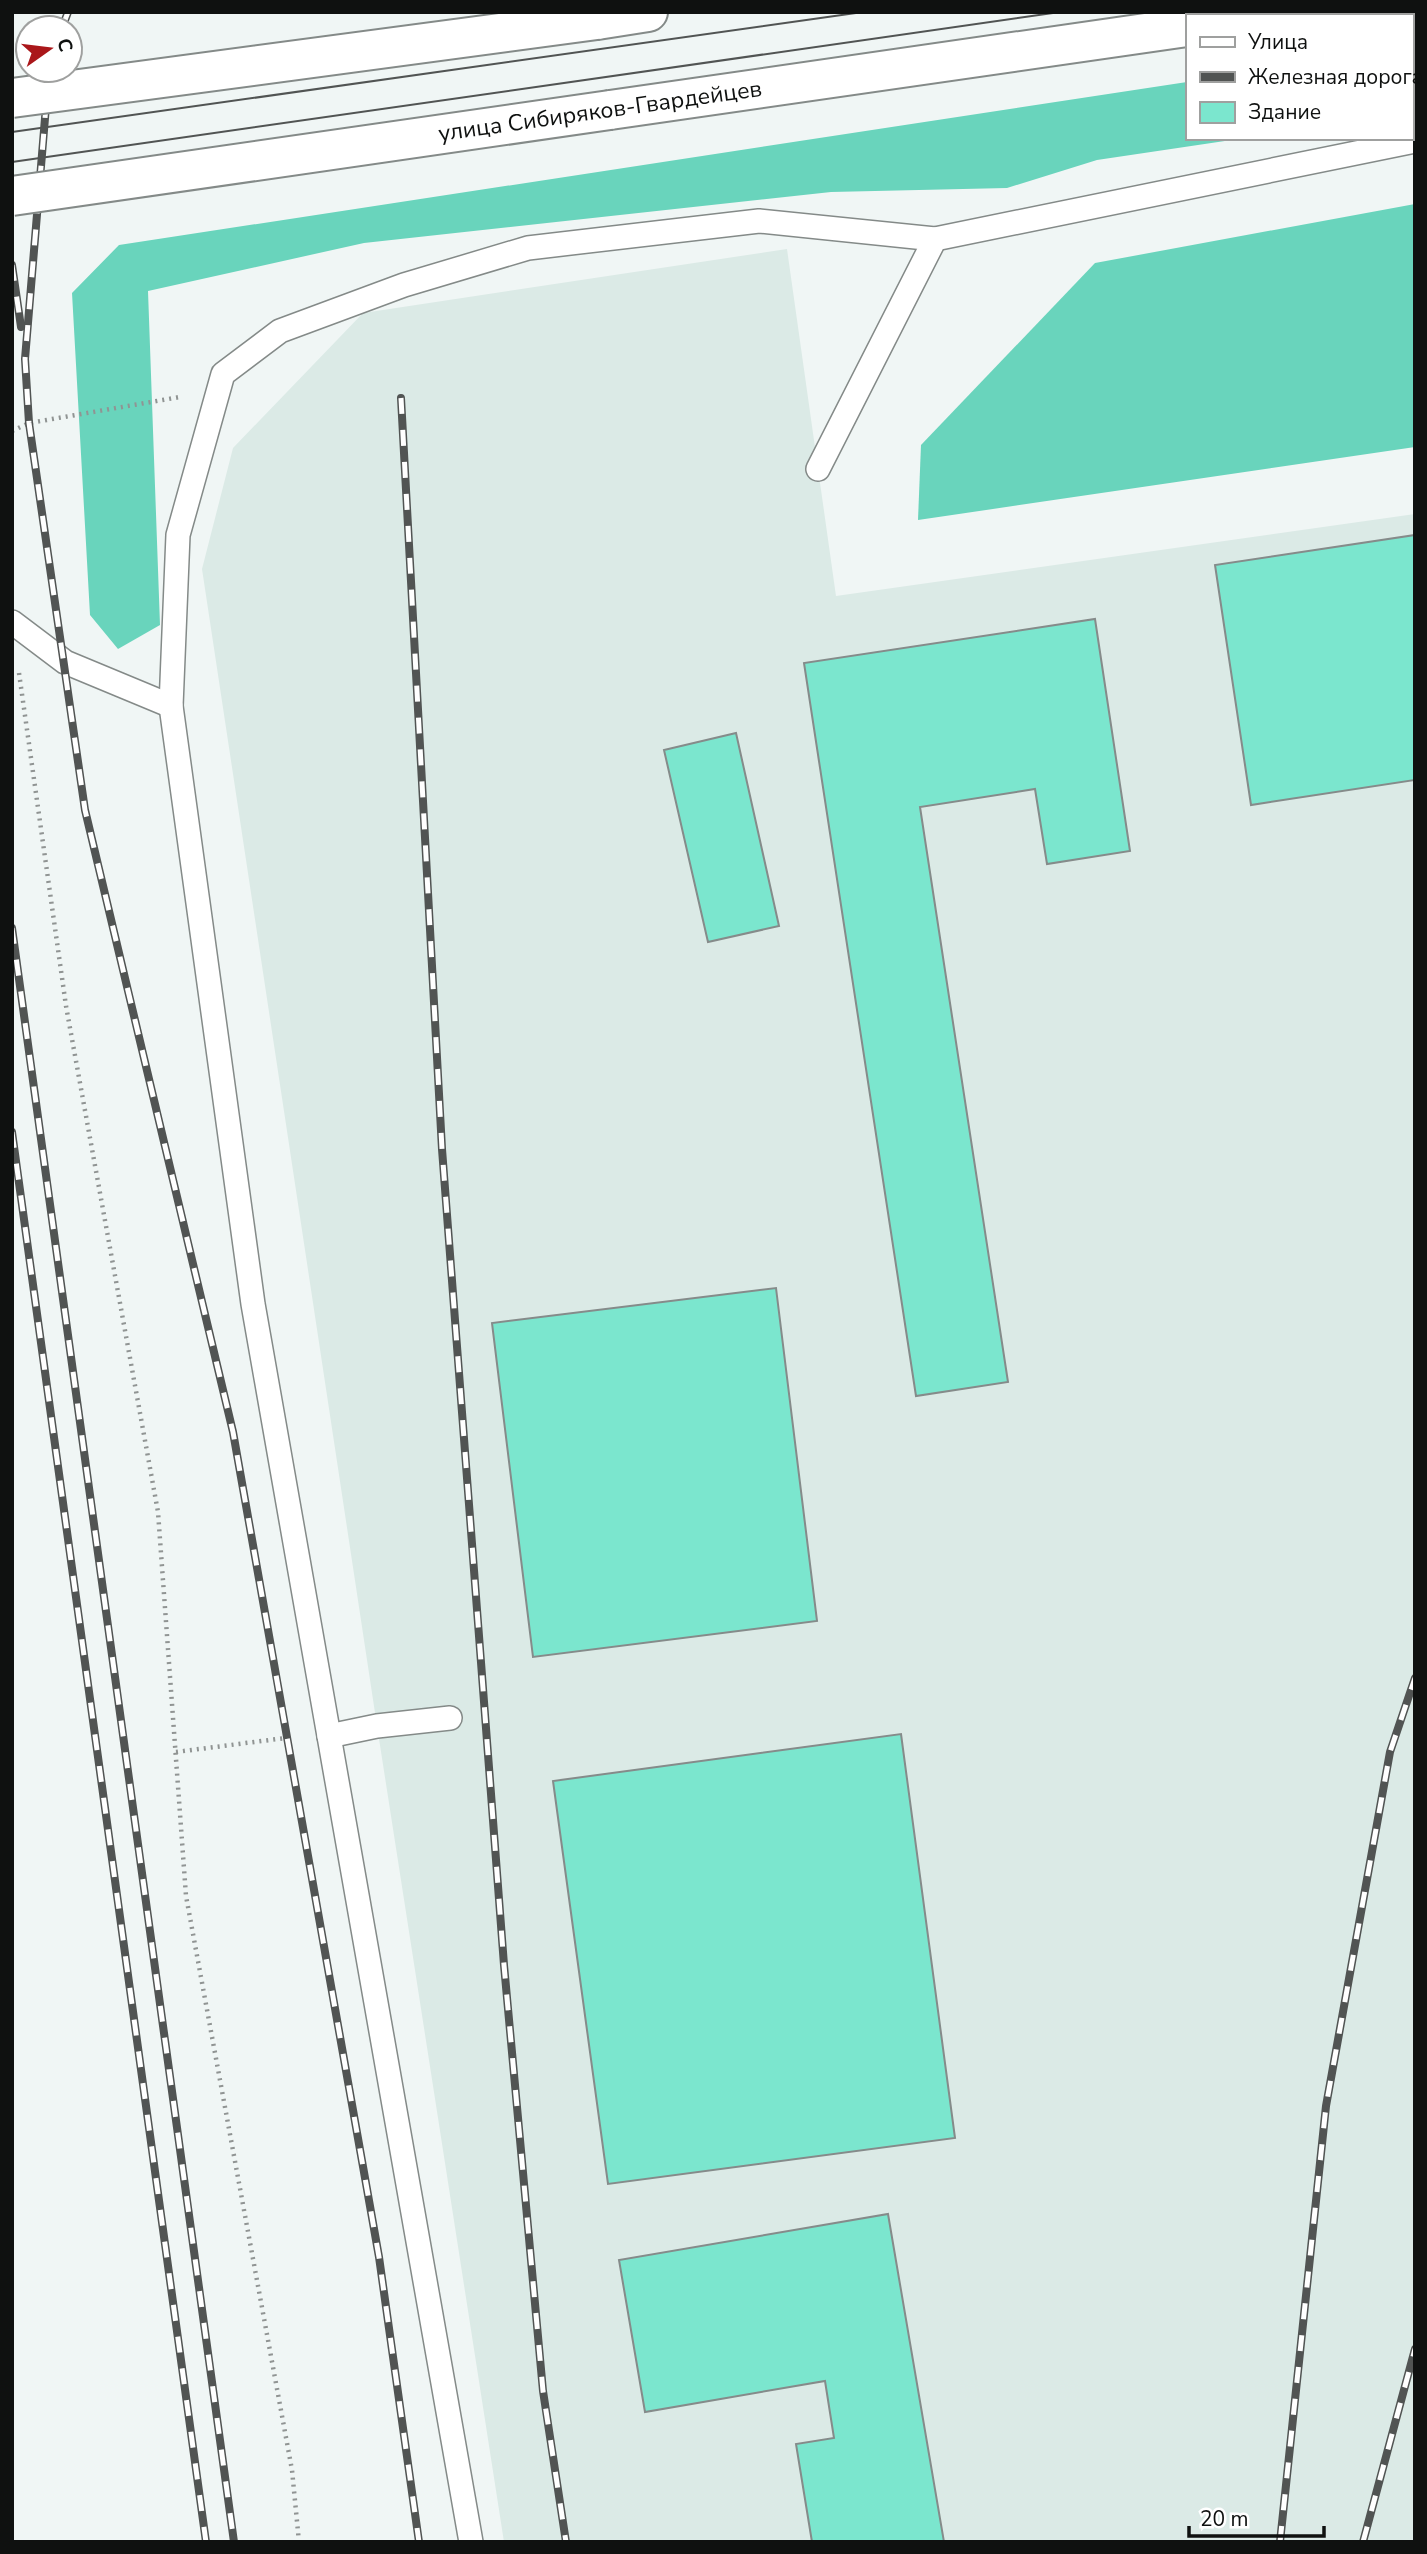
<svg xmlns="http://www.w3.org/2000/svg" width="1427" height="2554" viewBox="0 0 1427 2554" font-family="'Nunito Sans',sans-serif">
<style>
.built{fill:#dbeae6}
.forest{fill:#69d4bc}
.building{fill:#7be6ce;stroke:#858b8a;stroke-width:2}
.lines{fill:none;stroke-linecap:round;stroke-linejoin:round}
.lane-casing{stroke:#848a88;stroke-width:26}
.secondary-casing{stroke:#848a88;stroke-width:42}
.path{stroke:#909493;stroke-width:4.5;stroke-dasharray:2 5;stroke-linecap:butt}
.lane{stroke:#fff;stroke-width:23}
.secondary{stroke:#fff;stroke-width:38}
.tram{stroke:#515453;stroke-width:2}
.rail-casing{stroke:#515453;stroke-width:8}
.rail{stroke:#fff;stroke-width:5;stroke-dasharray:16;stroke-linecap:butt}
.secondary-bridge-casing{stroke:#848a88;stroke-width:42;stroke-linecap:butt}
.secondary-bridge{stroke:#fff;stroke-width:38}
.labels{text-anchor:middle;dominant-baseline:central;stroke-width:6;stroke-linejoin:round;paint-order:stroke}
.street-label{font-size:23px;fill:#0f1110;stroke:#fff}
</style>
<rect width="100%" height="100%" fill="#f0f6f5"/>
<path class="built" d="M787 249 836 596 1415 514V2542H504L377 1726 202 569 233 448 363 313Z"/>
<g class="forest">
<path d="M1187 82V138H1245L1097 160 1007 188 831 192 364 243 148 291 160 625 118 649 90 615 72 293 119 245Z"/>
<path d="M1415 204V447L918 520 921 445 1095 263Z"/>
</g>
<g class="building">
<path d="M1415 535V780L1251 805 1215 565Z"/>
<path d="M1095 619 1130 851 1047 864 1035 789 920 807 1008 1382 916 1396 804 663Z"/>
<path d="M736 733 779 926 708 942 664 750Z"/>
<path d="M776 1288 817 1621 533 1657 492 1323Z"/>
<path d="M901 1734 955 2138 608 2184 553 1781Z"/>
<path d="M888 2214 944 2542H812L796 2444 834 2438 825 2381 645 2412 619 2260Z"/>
</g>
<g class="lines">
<g class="lane-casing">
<g id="lane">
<path d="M818 469 935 239 1415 141"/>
<path d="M12 622 65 662 171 706"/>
<path d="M450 1718 377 1726 329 1736 471 2542"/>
<path d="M329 1736 253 1304 171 706 178 535 223 374 280 331 404 285 528 248 759 221 935 239"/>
</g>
</g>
<g class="secondary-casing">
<g id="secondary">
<path d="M1267 16 1292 12"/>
<path d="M597 20 648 12"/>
<path d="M610 110 1187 27"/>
</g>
</g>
<g class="path">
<path d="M1411 28H1415"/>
<path d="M12 431 29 423 180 397"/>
<path d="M19 673 66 1006 158 1512 186 1896 292 2470 299 2542"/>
<path d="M176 1752 293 1737"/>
</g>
<use href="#lane" class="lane"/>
<use href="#secondary" class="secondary"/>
<g class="tram">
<path d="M12 132 863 12"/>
<path d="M12 162 1060 12"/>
</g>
<g class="rail-casing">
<g id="rail">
<path d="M62 28 68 12"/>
<path d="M49 70 25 359 29 423 85 810 233 1432 379 2257 419 2542"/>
<path d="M12 265 21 327"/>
<path d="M401 398 442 1149 504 1965 543 2391 566 2542"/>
<path d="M12 928 234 2542"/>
<path d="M12 1132 206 2542"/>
<path d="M1280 2542 1326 2106 1390 1752 1415 1678"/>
<path d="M1363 2542 1415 2349"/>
</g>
</g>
<use href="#rail" class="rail"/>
<g class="secondary-bridge-casing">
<g id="secondary-bridge">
<path d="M12 98 597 20"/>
<path d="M12 196 610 110"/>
</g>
</g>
<use href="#secondary-bridge" class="secondary-bridge"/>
</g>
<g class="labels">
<g class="street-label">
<text transform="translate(600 111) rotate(-8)">улица Сибиряков-Гвардейцев</text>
</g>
</g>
<rect width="1427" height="2554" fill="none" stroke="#0f1110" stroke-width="28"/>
<rect x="1186" y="14" width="228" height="126" fill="#ffffff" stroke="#9fa09f" stroke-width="2"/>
<rect x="1200" y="37" width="35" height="10" fill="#ffffff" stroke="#9fa09f" stroke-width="2"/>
<text x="1248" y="49" font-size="21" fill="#0f1110">Улица</text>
<rect x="1200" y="72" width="35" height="10" fill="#515453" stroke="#9fa09f" stroke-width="2"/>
<text x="1248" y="84" font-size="21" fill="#0f1110">Железная дорога</text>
<rect x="1200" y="102" width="35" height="21" fill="#7be6ce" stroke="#9fa09f" stroke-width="2"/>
<text x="1248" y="119" font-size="21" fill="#0f1110">Здание</text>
<g transform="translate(49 49) rotate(76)"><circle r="33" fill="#ffffff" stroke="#9fa09f" stroke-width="2"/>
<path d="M0-5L12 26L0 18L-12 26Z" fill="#aa171a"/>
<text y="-10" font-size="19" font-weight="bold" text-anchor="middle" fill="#0f1110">С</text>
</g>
<path d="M1189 2526v10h135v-10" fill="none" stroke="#0f1110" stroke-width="3.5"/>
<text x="1200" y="2526" font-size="21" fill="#0f1110" stroke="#ffffff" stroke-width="5" paint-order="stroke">20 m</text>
</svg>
